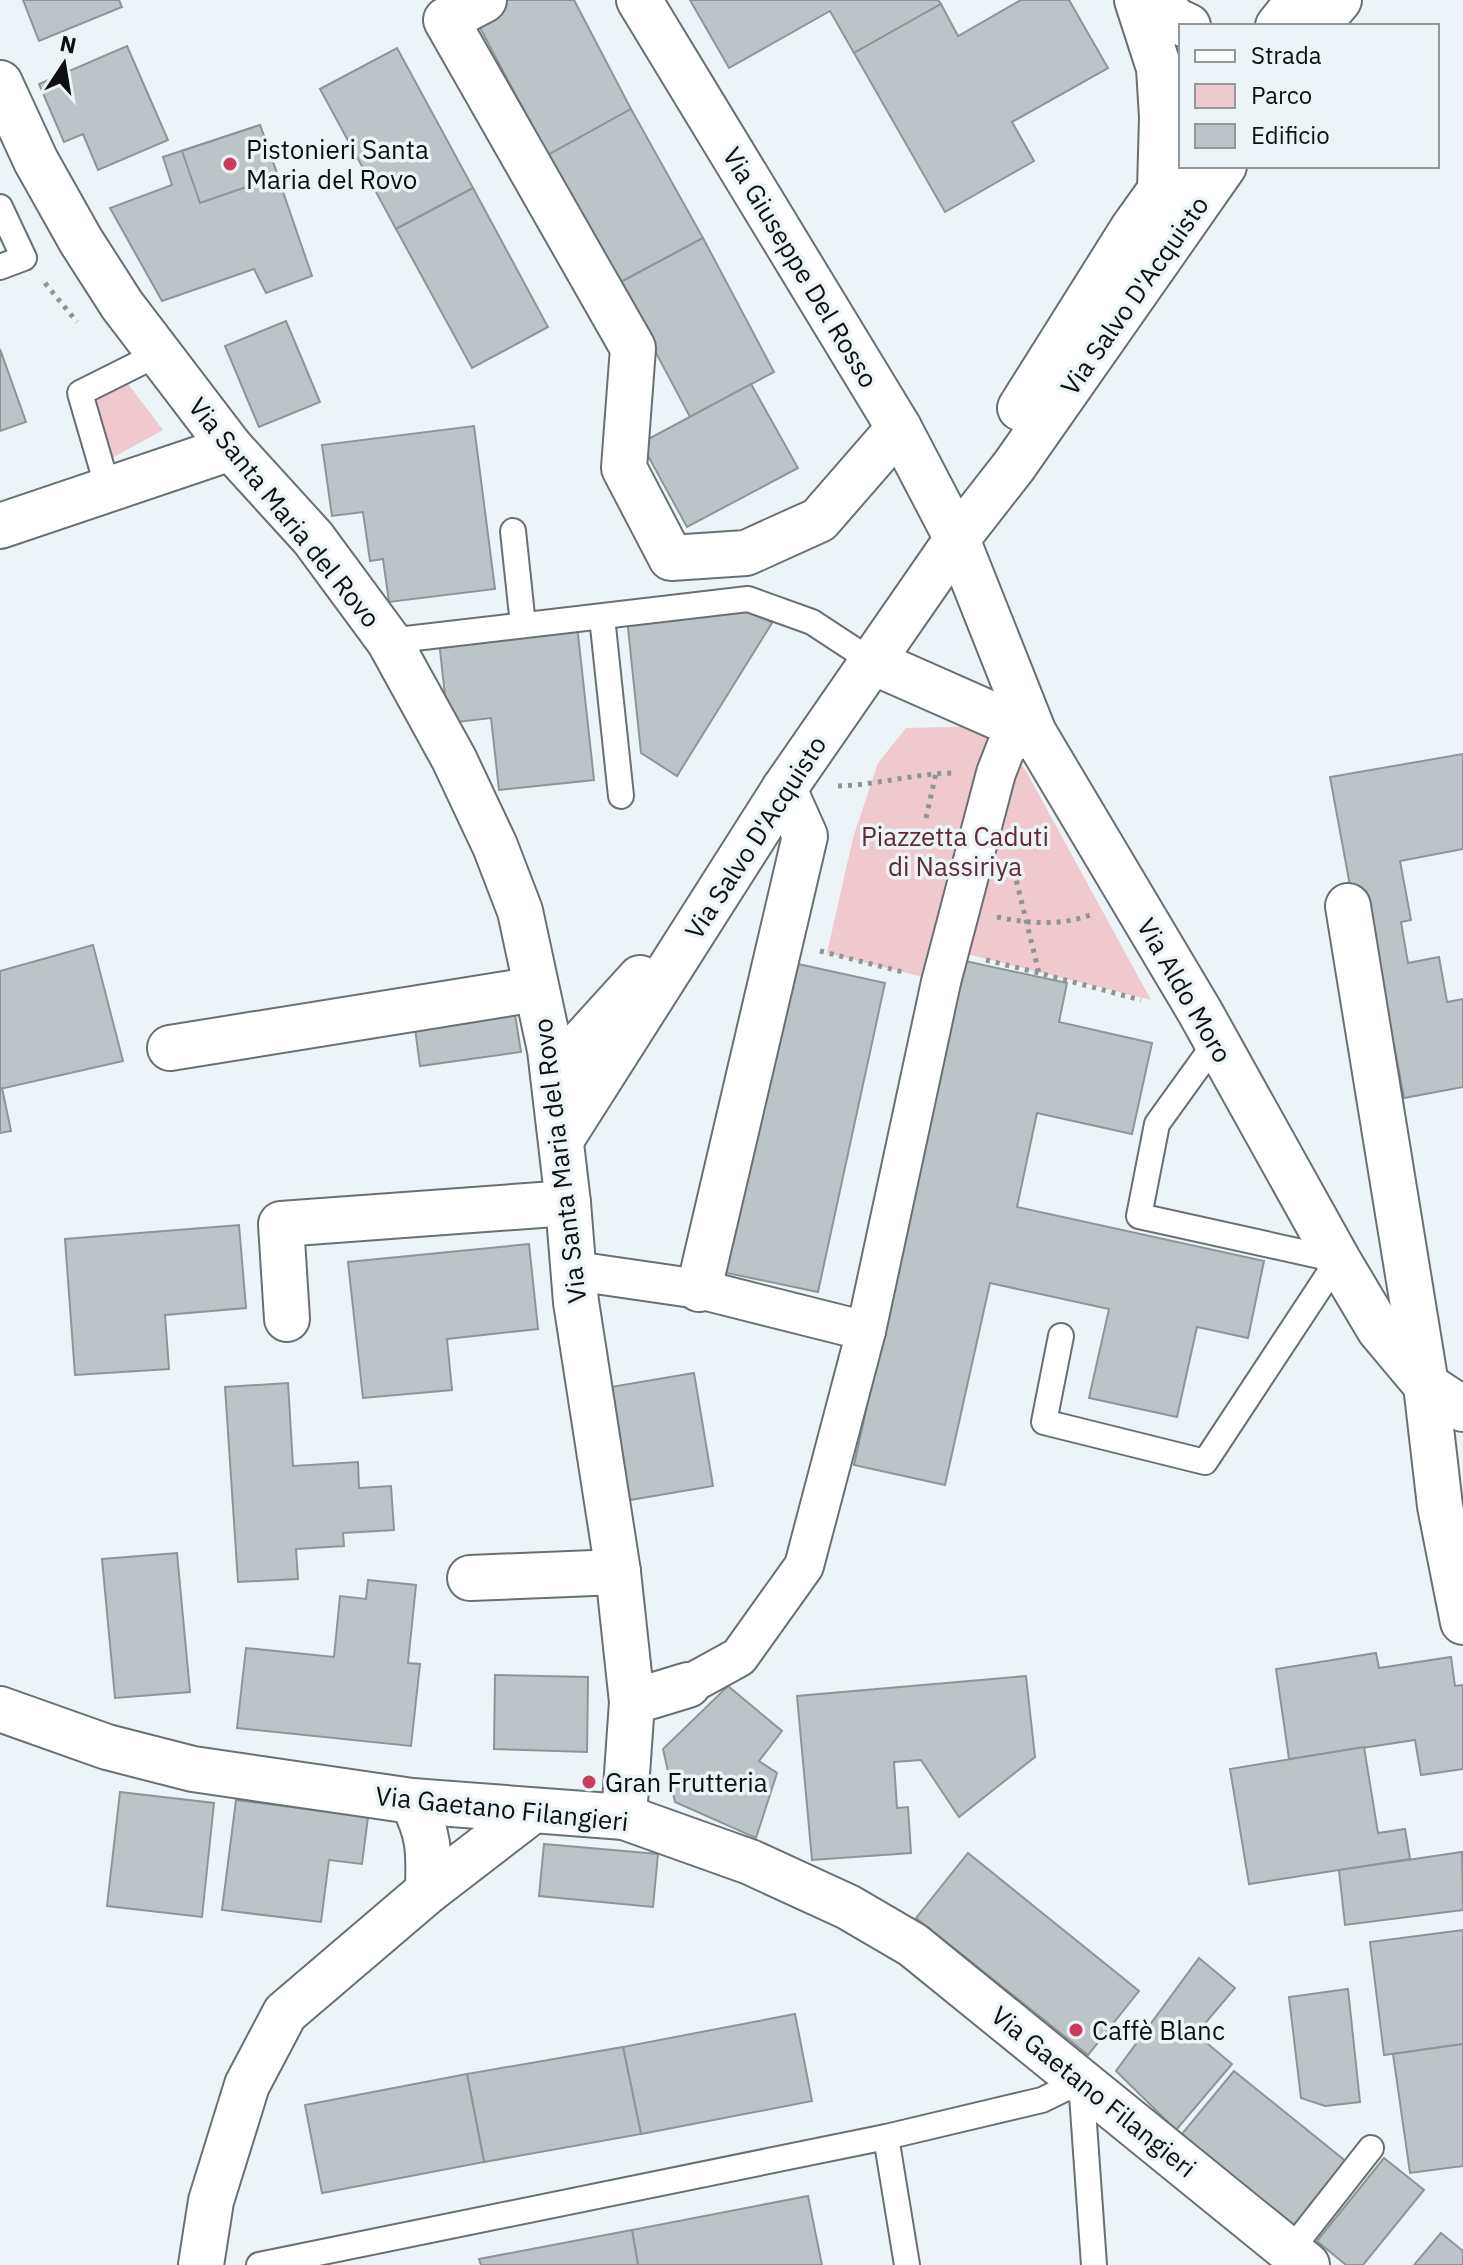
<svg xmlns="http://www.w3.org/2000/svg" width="1463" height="2265" viewBox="0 0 1463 2265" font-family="'IBM Plex Sans',sans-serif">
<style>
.green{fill:#efc9cd}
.building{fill:#bdc4c7;stroke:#8e9598;stroke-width:2}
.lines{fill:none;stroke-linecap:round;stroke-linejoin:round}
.service-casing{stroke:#697073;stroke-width:28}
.pedestrian-casing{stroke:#697073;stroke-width:42}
.minor-casing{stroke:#697073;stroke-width:48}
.tertiary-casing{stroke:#697073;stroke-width:48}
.path{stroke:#8e9496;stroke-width:5;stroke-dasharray:4 6;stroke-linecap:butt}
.service{stroke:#fff;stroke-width:24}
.pedestrian{stroke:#fff;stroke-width:38}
.minor{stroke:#fff;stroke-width:44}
.tertiary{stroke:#fff;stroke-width:44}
.poi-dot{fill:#ca3b5d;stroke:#ecf4f7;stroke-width:3}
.labels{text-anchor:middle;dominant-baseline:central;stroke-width:7;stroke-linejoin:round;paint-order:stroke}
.poi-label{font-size:26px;fill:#0d0f10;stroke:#ecf4f7;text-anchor:start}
.street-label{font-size:26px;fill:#0d0f10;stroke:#ecf4f7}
.park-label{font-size:26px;fill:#612a34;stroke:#ecf4f7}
</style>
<rect width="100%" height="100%" fill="#ecf4f7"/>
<g class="green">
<path d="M119 372 163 430 101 464 80 393Z"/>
<path d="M992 726 1026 771 1151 1000 967 954 959 986 827 953 853 838 878 763 906 728Z"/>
</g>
<g class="building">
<path d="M23 0H119L122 7 39 41Z"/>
<path d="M496 0H574L631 109 548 155 472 13Z"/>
<path d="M690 0H938L941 4 854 53 830 11 729 68Z"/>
<path d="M1021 0H1069L1108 68 1012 122 1034 161 945 212 854 53 941 4 958 36Z"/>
<path d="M127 46 168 140 98 170 83 134 64 142 39 84Z"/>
<path d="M397 48 473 188 396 229 320 89Z"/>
<path d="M631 109 703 238 619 283 548 155Z"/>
<path d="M260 125 312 276 266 293 254 269 162 301 110 208 172 185 163 157Z"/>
<path d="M260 125 278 176 200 203 182 151Z"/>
<path d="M473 188 548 327 472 368 396 229Z"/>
<path d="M703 238 774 372 690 417 619 283Z"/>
<path d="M286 321 320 402 259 427 225 346Z"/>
<path d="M0 349 26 422 0 431Z"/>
<path d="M751 384 798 468 687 527 641 443Z"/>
<path d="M474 426 495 589 389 602 383 559 370 561 363 512 332 516 322 445Z"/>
<path d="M743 606 772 623 677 776 641 753 627 618Z"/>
<path d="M577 625 594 780 499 790 491 718 448 723 439 641Z"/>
<path d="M1463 754V849L1400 861 1411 920 1401 922 1408 963 1439 957 1447 1002 1463 999V1087L1404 1098 1394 1045 1380 1048 1330 777Z"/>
<path d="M93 945 123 1061 0 1089V971Z"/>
<path d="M965 961 1067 983 1059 1022 1152 1043 1132 1134 1037 1113 1017 1207 1264 1261 1248 1338 1197 1327 1177 1417 1089 1398 1109 1309 990 1283 945 1485 854 1465Z"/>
<path d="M789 962 885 983 818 1292 722 1272Z"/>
<path d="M514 1008 521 1052 420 1066 414 1021Z"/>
<path d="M2 1088 11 1131 0 1133V1089Z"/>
<path d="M239 1225 246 1308 165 1315 169 1369 75 1375 65 1239Z"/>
<path d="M529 1244 538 1329 447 1339 452 1390 363 1398 348 1262Z"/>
<path d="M694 1373 713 1486 624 1501 605 1388Z"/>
<path d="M288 1383 293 1466 358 1462 359 1488 391 1486 394 1530 343 1533 344 1546 296 1549 298 1579 238 1582 225 1387Z"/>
<path d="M177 1553 190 1692 115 1698 102 1559Z"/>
<path d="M368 1580 416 1585 408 1663 420 1664 411 1746 237 1728 246 1648 334 1657 340 1596 366 1599Z"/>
<path d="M1376 1653 1379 1668 1451 1657 1455 1686 1463 1685V1769L1421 1775 1415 1740 1289 1759 1276 1669Z"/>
<path d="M495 1675 588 1677 587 1752 494 1749Z"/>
<path d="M1026 1676 1035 1757 959 1817 921 1760 894 1762 897 1808 908 1807 911 1853 812 1860 797 1696Z"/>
<path d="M728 1686 782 1731 759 1761 777 1773 756 1838 675 1802 663 1749Z"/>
<path d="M1364 1747 1378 1833 1405 1829 1410 1859 1249 1884 1230 1769Z"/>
<path d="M120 1792 214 1803 202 1917 107 1906Z"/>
<path d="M236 1800 368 1817 362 1864 329 1860 321 1922 222 1910Z"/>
<path d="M544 1844 658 1854 653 1907 539 1896Z"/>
<path d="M1462 1852 1463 1910 1345 1925 1339 1870Z"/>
<path d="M968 1853 1139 1991 1088 2055 916 1918Z"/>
<path d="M1463 1930V2044L1384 2055 1370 1942Z"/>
<path d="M1199 1958 1235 1988 1196 2034 1232 2064 1176 2130 1116 2071Z"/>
<path d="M1348 1989 1360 2102 1325 2106 1301 2098 1289 1997Z"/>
<path d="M795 2014 812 2101 641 2134 623 2047Z"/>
<path d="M1463 2044V2166L1410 2173 1393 2054Z"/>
<path d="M623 2047 641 2134 484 2162 467 2074Z"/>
<path d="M1234 2071 1348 2163 1295 2228 1181 2135Z"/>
<path d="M467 2074 484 2162 322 2193 305 2105Z"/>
<path d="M1384 2158 1424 2190 1363 2265H1346L1317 2241Z"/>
<path d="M808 2196 822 2265H638L632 2230Z"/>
<path d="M632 2230 638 2265H481L479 2259Z"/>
<path d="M1441 2233 1463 2251V2265H1414Z"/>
</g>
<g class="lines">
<g class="service-casing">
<g id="service">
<path d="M0 207 24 258 0 267"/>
<path d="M108 489 80 393 158 354"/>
<path d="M513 531 523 625"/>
<path d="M602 617 621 796"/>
<path d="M389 641 748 599 812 622 873 662"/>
<path d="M1061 1336 1044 1422 1205 1462 1338 1260 1139 1216 1157 1124 1216 1042"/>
<path d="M886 2137 907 2265"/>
<path d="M1290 2251 1371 2148"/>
<path d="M259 2265 886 2137 1042 2100 1081 2081 1094 2265"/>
</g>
</g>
<g class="pedestrian-casing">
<g id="pedestrian">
<path d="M575 1271 699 1289 866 1331"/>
<path d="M688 1685 739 1657 804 1566 866 1331 941 982 996 773 1007 745 1034 733"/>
</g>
</g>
<g class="minor-casing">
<g id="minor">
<path d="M484 0 446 20 633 348 624 468 671 558 746 553 819 520 899 428"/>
<path d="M639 0 899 428 957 539 1034 733 1200 1012 1338 1260 1379 1329 1426 1385 1463 1409"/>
<path d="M1137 0 1159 68 1162 117 1160 190"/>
<path d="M1153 0 1177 21 1188 26"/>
<path d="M0 526 231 448"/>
<path d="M873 662 1034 733"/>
<path d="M1348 906 1426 1385 1440 1506 1463 1622"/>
<path d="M170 1048 536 989"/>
<path d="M699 1289 805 836 784 789"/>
<path d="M287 1319 281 1224 568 1203"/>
<path d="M470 1578 618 1572"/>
<path d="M632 1702 688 1685"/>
<path d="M412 1801C430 1836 429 1852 428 1891"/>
<path d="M201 2265 211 2201 247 2085 285 2013 428 1891 532 1811"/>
</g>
</g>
<g class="tertiary-casing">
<g id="tertiary">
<path d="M1278 26 1299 0"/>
<path d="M1317 26 1339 0"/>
<path d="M0 83 36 161 81 241 122 305 231 448 313 538 389 641 454 759 495 846 520 911 550 1050 568 1203 576 1302 618 1572 632 1702 624 1817"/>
<path d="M1020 408 1133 228 1181 161"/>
<path d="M553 1074 640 978"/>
<path d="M561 1140 784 789 957 539 1014 466 1224 166"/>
<path d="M0 1709 107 1747 193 1769 412 1801 624 1817 750 1862 848 1907 913 1945 1307 2265"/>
</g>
</g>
<g class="path">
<path d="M45 283 77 322"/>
<path d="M838 786C878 785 916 773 955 773"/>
<path d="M926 818 936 773"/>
<path d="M1014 871 1039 973 1141 1000"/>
<path d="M997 917C1030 924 1062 926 1093 914"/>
<path d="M820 951 903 972"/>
<path d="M986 960 1039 973"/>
</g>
<use href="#service" class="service"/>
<use href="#pedestrian" class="pedestrian"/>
<use href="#minor" class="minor"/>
<use href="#tertiary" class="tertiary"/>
</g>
<g class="poi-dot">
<circle cx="230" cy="164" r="8"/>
<circle cx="589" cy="1782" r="8"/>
<circle cx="1076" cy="2030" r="8"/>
</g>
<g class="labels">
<g class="poi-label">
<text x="246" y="149">Pistonieri Santa<tspan x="246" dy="30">Maria del Rovo</tspan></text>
<text x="605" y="1782">Gran Frutteria</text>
<text x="1092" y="2030">Caffè Blanc</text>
</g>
<g class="street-label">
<text transform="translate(801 267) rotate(59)">Via Giuseppe Del Rosso</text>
<text transform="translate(1134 295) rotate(-55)">Via Salvo D'Acquisto</text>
<text transform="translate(285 512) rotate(51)">Via Santa Maria del Rovo</text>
<text transform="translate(755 837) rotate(-57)">Via Salvo D'Acquisto</text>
<text transform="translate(1185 990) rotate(60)">Via Aldo Moro</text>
<text transform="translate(559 1161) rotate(-97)">Via Santa Maria del Rovo</text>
<text transform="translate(502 1808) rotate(6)">Via Gaetano Filangieri</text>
<text transform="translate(1094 2091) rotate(39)">Via Gaetano Filangieri</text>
</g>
<g class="park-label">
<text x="955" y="836">Piazzetta Caduti<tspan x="955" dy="30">di Nassiriya</tspan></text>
</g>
</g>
<rect x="1179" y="24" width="260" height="144" fill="#ecf4f7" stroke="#93989b" stroke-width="2"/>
<rect x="1195" y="50" width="40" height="12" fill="#ffffff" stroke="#93989b" stroke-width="2"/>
<text x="1251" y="64" font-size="24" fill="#0d0f10">Strada</text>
<rect x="1195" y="84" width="40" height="24" fill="#efc9cd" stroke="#93989b" stroke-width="2"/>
<text x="1251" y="104" font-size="24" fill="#0d0f10">Parco</text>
<rect x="1195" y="124" width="40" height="24" fill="#bdc4c7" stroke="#93989b" stroke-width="2"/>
<text x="1251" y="144" font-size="24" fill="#0d0f10">Edificio</text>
<g transform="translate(64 64) rotate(12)" stroke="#ecf4f7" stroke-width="6" paint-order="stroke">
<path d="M0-6L14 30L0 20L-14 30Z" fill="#0d0f10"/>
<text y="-12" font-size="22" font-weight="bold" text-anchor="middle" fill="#0d0f10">N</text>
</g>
</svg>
